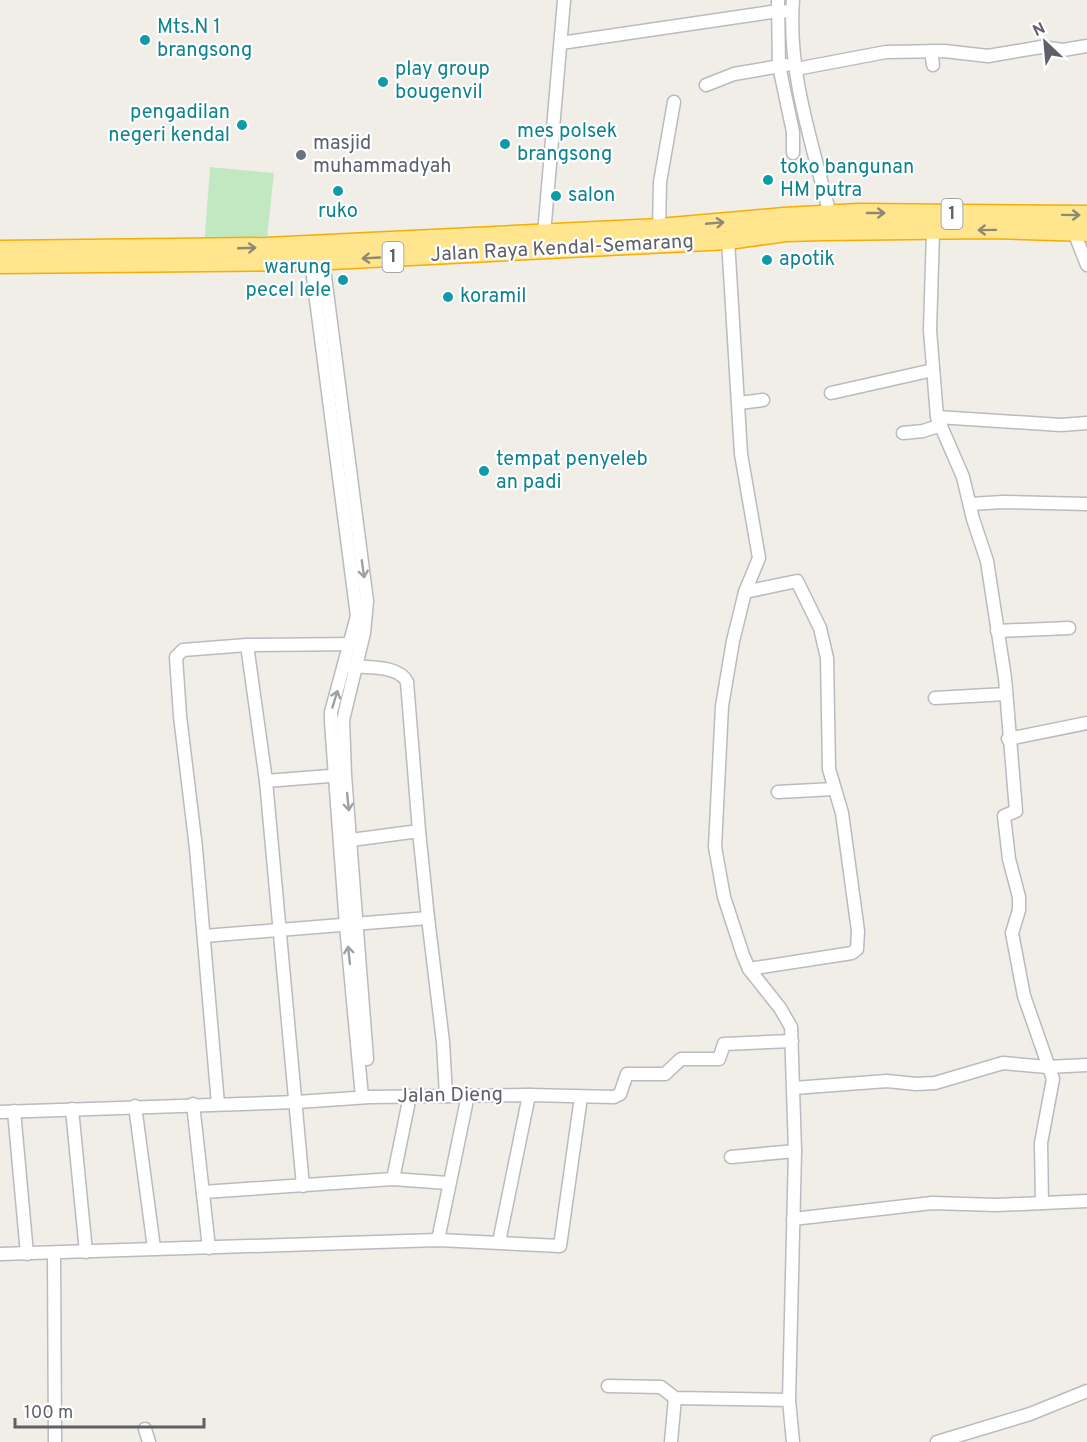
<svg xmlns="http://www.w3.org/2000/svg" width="1087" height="1442" viewBox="0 0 1087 1442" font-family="Overpass,sans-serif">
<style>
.green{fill:#c2e8c2}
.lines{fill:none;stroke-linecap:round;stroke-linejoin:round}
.minor-casing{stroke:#b8bbc0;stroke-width:15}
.highway-casing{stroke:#f6ae00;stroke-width:21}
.minor{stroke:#fff;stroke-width:12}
.highway{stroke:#ffe58e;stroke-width:18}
.oneway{stroke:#8e8973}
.oneway2{stroke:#9ea0a4}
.culture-dot{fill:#0f9aa8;stroke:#fff;stroke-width:2}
.worship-dot{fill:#6b7280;stroke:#fff;stroke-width:2}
.labels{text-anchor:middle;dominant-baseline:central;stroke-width:4.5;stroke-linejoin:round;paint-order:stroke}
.shield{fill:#fff;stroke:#8e9095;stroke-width:1.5}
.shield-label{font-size:18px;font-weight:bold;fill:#5d6167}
.culture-label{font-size:20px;fill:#0d838f;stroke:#fff;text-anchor:start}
.worship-label{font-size:20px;fill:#5b616d;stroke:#fff;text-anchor:start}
.street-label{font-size:20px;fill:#5d6167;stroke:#fff}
</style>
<rect width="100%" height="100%" fill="#f0eee6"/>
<path class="green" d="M210 167 274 173 266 247 204 249Z"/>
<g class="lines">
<g class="minor-casing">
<g id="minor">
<path d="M778 0 779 66 793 132V153"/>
<path d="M793 0C787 73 813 145 830 215"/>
<path d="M561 43 778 11 792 12"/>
<path d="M931 51 933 65"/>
<path d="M796 69 886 52 944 51 988 56 1041 47 1063 50 1087 46"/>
<path d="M706 85 734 74 786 65"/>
<path d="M659 228 660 182 674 102"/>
<path d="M933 232 930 330 937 417 963 477 973 519 987 561 1005 678 1016 811 1004 816 1009 859 1019 897V910L1012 933 1024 996 1053 1079 1041 1143 1042 1203"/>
<path d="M1074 232 1087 265"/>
<path d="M544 234 564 0"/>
<path d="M728 240 741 454 759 558 745 592 733 641 722 706 715 847 724 897 743 955 749 969 780 1008 791 1027 795 1151 789 1400 793 1442"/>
<path d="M311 261 357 616 331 712V722L346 926 362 1097"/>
<path d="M323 261 367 601 364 633 343 720 345 775 367 1059"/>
<path d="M831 393 933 370"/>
<path d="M739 403 763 400"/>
<path d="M937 417 1061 425 1087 423"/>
<path d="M903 433 923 431 941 425"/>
<path d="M970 504 1003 502 1087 504"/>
<path d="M745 592 797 581 820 628 827 658 829 769 842 813 858 931 857 949 852 953 749 969"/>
<path d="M997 631 1069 628"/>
<path d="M247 645 266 781 303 1186"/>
<path d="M350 666C367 668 399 665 407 682L419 831"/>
<path d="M935 698 1006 694"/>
<path d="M1008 739 1087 723"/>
<path d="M266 781 342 775"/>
<path d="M778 792 834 789"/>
<path d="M351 840 419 831 428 918"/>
<path d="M204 936 428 918 443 1042 446 1096"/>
<path d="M794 1088 887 1081 916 1084 935 1083 1003 1063 1047 1067 1087 1065"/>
<path d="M193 1104 209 1248"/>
<path d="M218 1104 196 848 180 716 176 657 183 650 247 645 358 644"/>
<path d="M135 1106 154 1248"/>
<path d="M72 1109 86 1252"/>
<path d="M14 1111 27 1254"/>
<path d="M0 1112 297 1102 370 1097 529 1095 614 1097 620 1094 627 1074H665L681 1059H719L724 1044 792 1041"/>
<path d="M731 1157 795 1151"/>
<path d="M393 1179 410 1096"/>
<path d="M203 1192 393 1179 448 1183"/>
<path d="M793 1219 932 1203 997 1205 1087 1201"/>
<path d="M438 1240 468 1095"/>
<path d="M499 1242 529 1095"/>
<path d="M0 1254 438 1240 560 1246 581 1097"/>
<path d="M54 1254 55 1442"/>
<path d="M608 1386 661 1387 675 1398 789 1400"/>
<path d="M145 1429 149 1442"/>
<path d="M671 1442 675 1398"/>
<path d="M937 1442 1030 1414 1087 1391"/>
</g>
</g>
<g class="highway-casing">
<g id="highway">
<path d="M0 250 266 247 659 228 784 217 858 213 1087 215"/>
<path d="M0 264 311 261 728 240 786 232 824 231 991 229 1087 232"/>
</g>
</g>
<use href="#minor" class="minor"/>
<use href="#highway" class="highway"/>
</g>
<defs><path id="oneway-shaft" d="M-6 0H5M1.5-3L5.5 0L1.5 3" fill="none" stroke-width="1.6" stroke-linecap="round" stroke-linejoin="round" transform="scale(1.5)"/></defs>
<g class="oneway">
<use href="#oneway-shaft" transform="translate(876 213)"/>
<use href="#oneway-shaft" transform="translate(1071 215) rotate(1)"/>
<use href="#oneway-shaft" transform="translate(715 223) rotate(-5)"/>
<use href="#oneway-shaft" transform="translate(987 230) rotate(179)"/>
<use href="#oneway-shaft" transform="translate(247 248) rotate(-2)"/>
<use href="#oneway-shaft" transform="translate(371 258) rotate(177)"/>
</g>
<g class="oneway2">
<use href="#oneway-shaft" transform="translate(363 569) rotate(82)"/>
<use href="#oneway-shaft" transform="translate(335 699) rotate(-73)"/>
<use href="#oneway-shaft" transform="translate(348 802) rotate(84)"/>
<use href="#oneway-shaft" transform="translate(349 955) rotate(-96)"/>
</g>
<g class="culture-dot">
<circle cx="145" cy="40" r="6"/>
<circle cx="383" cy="82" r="6"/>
<circle cx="242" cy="125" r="6"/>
<circle cx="505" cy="144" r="6"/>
<circle cx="768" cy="180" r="6"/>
<circle cx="338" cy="191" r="6"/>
<circle cx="556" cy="196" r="6"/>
<circle cx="767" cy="260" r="6"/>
<circle cx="343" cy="280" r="6"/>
<circle cx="448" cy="297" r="6"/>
<circle cx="484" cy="471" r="6"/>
</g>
<circle class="worship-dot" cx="301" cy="155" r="6"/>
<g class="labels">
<g class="shield">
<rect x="941.5" y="199" width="21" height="30" rx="4.5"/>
<rect x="382.5" y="242" width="21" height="30" rx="4.5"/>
</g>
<g class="shield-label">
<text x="952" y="214">1</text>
<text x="393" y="257">1</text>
</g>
<g class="culture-label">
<text x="157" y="28">Mts.N 1<tspan x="157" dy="23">brangsong</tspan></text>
<text x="395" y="70">play group<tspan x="395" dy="23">bougenvil</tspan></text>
<text x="230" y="113" text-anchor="end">pengadilan<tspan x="230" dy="23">negeri kendal</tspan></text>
<text x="517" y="132">mes polsek<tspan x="517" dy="23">brangsong</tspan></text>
<text x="780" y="168">toko bangunan<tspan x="780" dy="23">HM putra</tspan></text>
<text x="568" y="196">salon</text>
<text x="338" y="212" text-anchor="middle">ruko</text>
<text x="779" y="260">apotik</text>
<text x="331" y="268" text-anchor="end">warung<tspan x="331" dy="23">pecel lele</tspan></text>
<text x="460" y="297">koramil</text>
<text x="496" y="460">tempat penyeleb<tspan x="496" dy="23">an padi</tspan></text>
</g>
<g class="worship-label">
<text x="313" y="144">masjid<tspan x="313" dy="23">muhammadyah</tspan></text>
</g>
<g class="street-label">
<text transform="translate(562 249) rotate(-3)">Jalan Raya Kendal-Semarang</text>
<text transform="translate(450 1096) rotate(-1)">Jalan Dieng</text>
</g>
</g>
<g transform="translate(1045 42) rotate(334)" stroke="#ffffff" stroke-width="4.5" paint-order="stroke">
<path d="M0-4.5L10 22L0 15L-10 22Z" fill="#5d6167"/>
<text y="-9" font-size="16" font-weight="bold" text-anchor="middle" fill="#5d6167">N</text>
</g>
<path d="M15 1418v9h189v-9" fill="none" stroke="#5d6167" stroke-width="3"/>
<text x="24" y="1418" font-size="18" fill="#5d6167" stroke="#ffffff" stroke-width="4.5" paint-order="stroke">100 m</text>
</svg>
